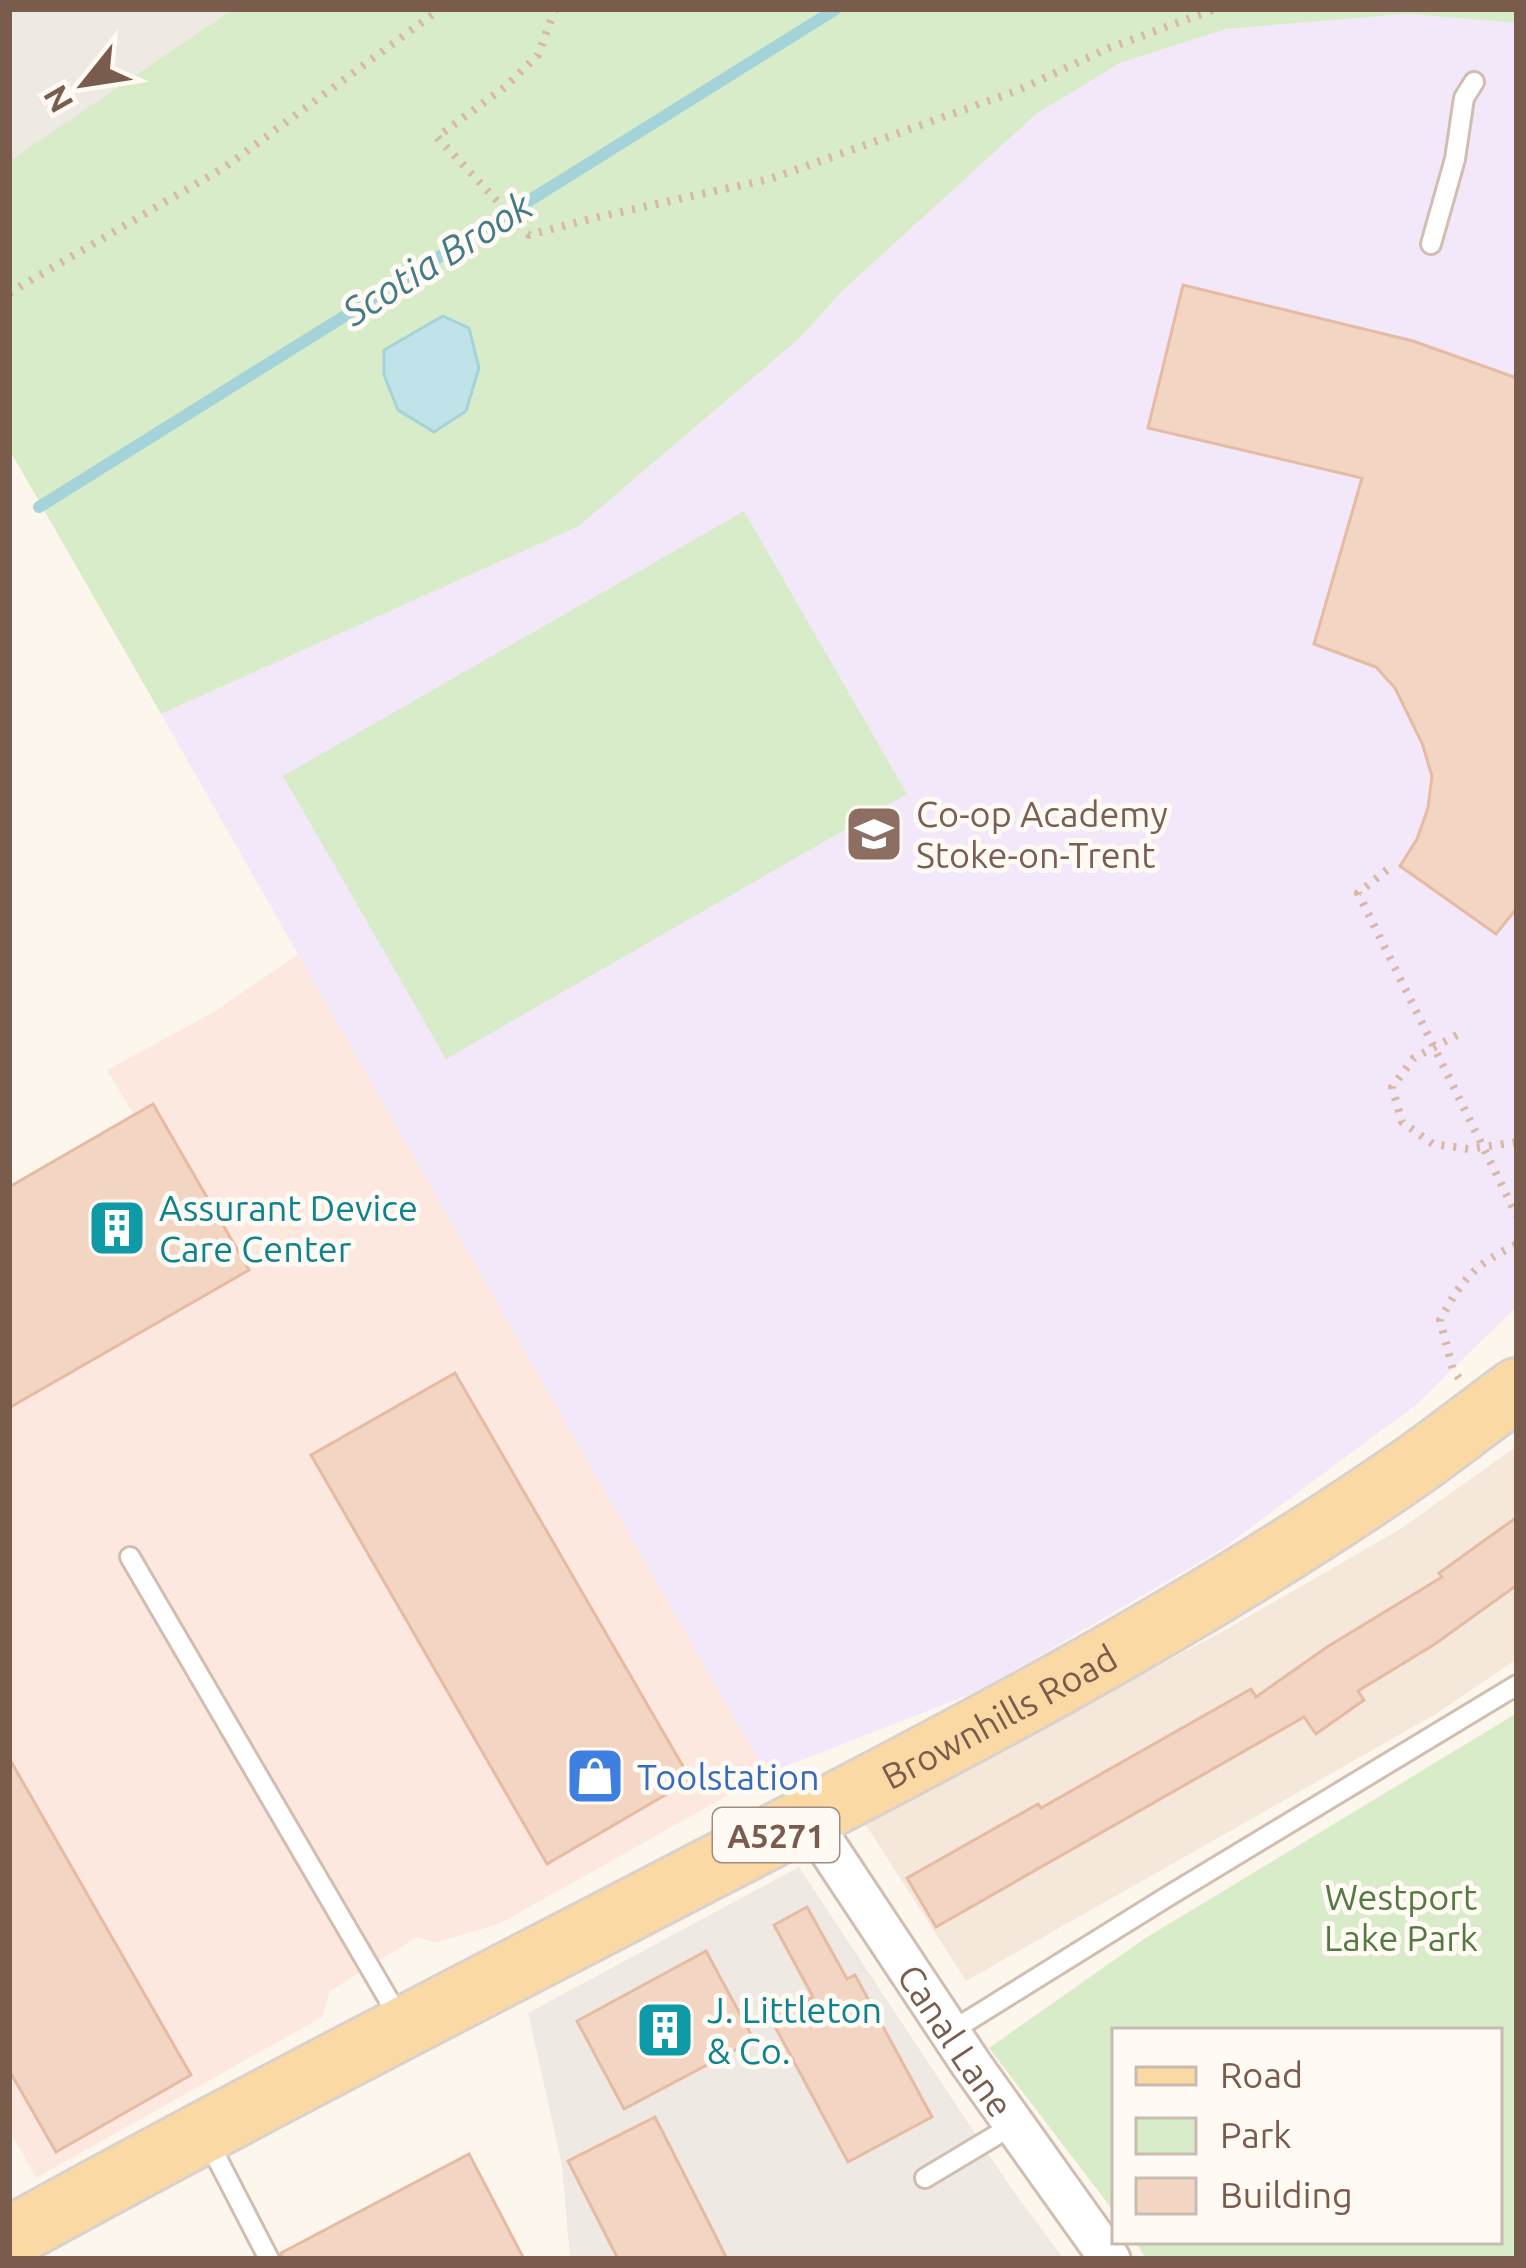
<svg xmlns="http://www.w3.org/2000/svg" width="1526" height="2268" viewBox="0 0 1526 2268" font-family="Ubuntu,sans-serif">
<style>
.residential{fill:#f5e8da}
.commercial{fill:#fde8e0}
.industrial{fill:#efe9e4}
.education{fill:#f3e8fa}
.green{fill:#d8ecc9}
.water{fill:#bfe3e8;stroke:#a5d3da;stroke-width:3}
.lines{fill:none;stroke-linecap:round;stroke-linejoin:round}
.stream{stroke:#a5d3da;stroke-width:12}
.building{fill:#f3d5c3;stroke:#e6bba3;stroke-width:3}
.lane-casing{stroke:#d1beb0;stroke-width:24}
.street-casing{stroke:#d1beb0;stroke-width:45}
.primary-casing{stroke:#dad1cd;stroke-width:66}
.path{stroke:#d9b8a5;stroke-width:8;stroke-dasharray:3 9;stroke-linecap:butt}
.lane{stroke:#fff;stroke-width:18}
.street{stroke:#fff;stroke-width:39}
.primary{stroke:#fbd9a5;stroke-width:60}
.labels{text-anchor:middle;dominant-baseline:central;stroke-width:10;stroke-linejoin:round;paint-order:stroke}
.shield{fill:#fffaf3;stroke:#a28b7f;stroke-width:3}
.shield-label{font-size:33px;font-weight:bold;fill:#7a5c4d}
.education-label{font-size:36px;fill:#785e54;stroke:#fffaf3;text-anchor:start}
.culture-label{font-size:36px;fill:#0d838f;stroke:#fffaf3;text-anchor:start}
.street-label{font-size:36px;fill:#7a5c4d;stroke:#fffaf3}
.shop-label{font-size:36px;fill:#366cbe;stroke:#fffaf3;text-anchor:start}
.park-label{font-size:36px;fill:#537a41;stroke:#fffaf3}
.water-label{font-size:39px;font-style:italic;fill:#437c86;stroke:#fffaf3}
</style>
<rect width="100%" height="100%" fill="#fdf6ec"/>
<path class="residential" d="M1517 1446V1659L1436 1714 966 1981 864 1822 1227 1629 1402 1528Z"/>
<path class="commercial" d="M299 954 766 1774 501 1923 435 1943 417 1937 330 1991 322 2017 36 2178 9 2130V1187L134 1115 107 1070 212 1013Z"/>
<g class="industrial">
<path d="M9 9H233L9 161Z"/>
<path d="M799 1867 1011 2188 1064 2259H570L562 2165 528 2013Z"/>
</g>
<path class="education" d="M1407 14 1517 23V1306L1417 1404 1222 1549 981 1690 766 1774 161 714 579 526 802 336 840 293 1036 113 1120 63 1226 29Z"/>
<g class="green">
<path d="M233 9H1517V23L1407 14 1226 29 1120 63 1036 114 840 293 802 336 579 526 161 714 9 449V161Z"/>
<path d="M744 511 907 794 446 1059 283 776Z"/>
<path d="M1517 1713V2259H1146L1135 2241H1499V2031H1115V2213L989 2048 1144 1939Z"/>
</g>
<path class="water" d="M443 316 469 328 479 368 466 411 434 432 398 410 384 375V350Z"/>
<g class="lines">
<path class="stream" d="M39 507 836 9"/>
</g>
<g class="building">
<path d="M1183 285 1413 341 1517 378V908L1496 934 1400 866 1417 839 1428 808 1432 776 1422 743 1395 688 1376 667 1314 644 1362 478 1148 428Z"/>
<path d="M153 1104 249 1270 9 1408V1187Z"/>
<path d="M455 1373 691 1780 547 1864 311 1455Z"/>
<path d="M1517 1517V1585L1435 1644 1358 1691 1364 1700 1316 1734 1304 1717 936 1927 907 1878 1038 1804 1041 1808 1251 1689 1256 1697 1327 1647 1442 1577 1439 1573Z"/>
<path d="M9 1758 191 2075 56 2152 9 2070Z"/>
<path d="M807 1907 847 1979 855 1975 932 2117 848 2162 771 2019 813 1997 774 1925Z"/>
<path d="M706 1951 754 2040 624 2109 577 2021Z"/>
<path d="M655 2117 711 2227 727 2259H618L568 2161Z"/>
<path d="M469 2154 524 2259H282L281 2253Z"/>
</g>
<g class="lines">
<g class="lane-casing">
<g id="lane">
<path d="M1431 244 1455 159 1464 98 1474 82"/>
<path d="M130 1557 400 2019"/>
<path d="M950 2032 1170 1895 1517 1685"/>
<path d="M208 2141 269 2259"/>
<path d="M925 2178 1015 2124"/>
</g>
</g>
<g class="street-casing">
<g id="street">
<path id="s1" d="M808 1818 971 2064 1110 2259"/>
</g>
</g>
<g class="primary-casing">
<g id="primary">
<path id="s2" d="M9 2238C239 2111 474 1991 707 1870 948 1746 1192 1620 1415 1465 1450 1440 1483 1414 1517 1389"/>
</g>
</g>
<g class="path">
<path d="M555 9 538 55 505 87 437 137 529 235 602 216 770 179 1016 91 1109 48 1215 9"/>
<path d="M9 293 225 167 440 9"/>
<path d="M1387 870 1358 893 1517 1216"/>
<path d="M1457 1035 1414 1058 1392 1087 1402 1122 1433 1144 1469 1149 1517 1142"/>
<path d="M1459 1378 1453 1370 1440 1320C1463 1278 1473 1266 1517 1244"/>
</g>
<use href="#lane" class="lane"/>
<use href="#street" class="street"/>
<use href="#primary" class="primary"/>
</g>
<defs>
<g id="school-square" transform="scale(3)"><rect x="-9" y="-9" width="18" height="18" rx="4" fill="#8d6e63" stroke="#fffaf3"/><path d="M0-5L7-2L0 1L-7-2ZM-4 1L0 2.5L4 1V4Q0 6-4 4Z" fill="#fff"/></g>
<g id="building-square" transform="scale(3)"><rect x="-9" y="-9" width="18" height="18" rx="4" fill="#0f9aa8" stroke="#fffaf3"/><path d="M-4-6H4V6H1V3H-1V6H-4ZM-2.5-4.3h1.7v1.8h-1.7ZM.8-4.3h1.7v1.8H.8ZM-2.5-1h1.7V.8h-1.7ZM.8-1h1.7V.8H.8Z" fill="#fff"/></g>
<g id="shop-square" transform="scale(3)"><rect x="-9" y="-9" width="18" height="18" rx="4" fill="#3f7fe0" stroke="#fffaf3"/><path d="M-5-2.5h2.3a2.7 3.5 0 0 1 5.4 0H5L5.5 6h-11ZM-1.5-2.5h3a1.5 2.3 0 0 0-3 0Z" fill="#fff"/></g>
</defs>
<g fill-rule="evenodd">
<use href="#school-square" x="874" y="834"/>
<use href="#building-square" x="117" y="1228"/>
<use href="#shop-square" x="595" y="1776"/>
<use href="#building-square" x="665" y="2030"/>
</g>
<g class="labels">
<rect class="shield" x="713" y="1808" width="126" height="54" rx="9"/>
<g class="shield-label">
<text x="776" y="1835">A5271</text>
</g>
<g class="education-label">
<text x="916" y="813">Co-op Academy<tspan x="916" dy="41">Stoke-on-Trent</tspan></text>
</g>
<g class="culture-label">
<text x="159" y="1207">Assurant Device<tspan x="159" dy="41">Care Center</tspan></text>
<text x="707" y="2009">J. Littleton<tspan x="707" dy="41">&amp; Co.</tspan></text>
</g>
<g class="street-label">
<text stroke="none"><textPath href="#s2" startOffset="1119">Brownhills Road</textPath></text>
<text stroke="none"><textPath href="#s1" startOffset="267">Canal Lane</textPath></text>
</g>
<g class="shop-label">
<text x="637" y="1776">Toolstation</text>
</g>
<g class="park-label">
<text x="1401" y="1896">Westport<tspan x="1401" dy="41">Lake Park</tspan></text>
</g>
<g class="water-label">
<text transform="translate(437 258) rotate(-32)">Scotia Brook</text>
</g>
</g>
<rect width="1526" height="2268" fill="none" stroke="#7a5c4d" stroke-width="24"/>
<rect x="1112" y="2028" width="390" height="216" fill="#fffaf3" stroke="#cabbb1" stroke-width="3"/>
<rect x="1136" y="2067" width="60" height="18" fill="#fbd9a5" stroke="#cabbb1" stroke-width="3"/>
<text x="1220" y="2088" font-size="36" fill="#7a5c4d">Road</text>
<rect x="1136" y="2118" width="60" height="36" fill="#d8ecc9" stroke="#cabbb1" stroke-width="3"/>
<text x="1220" y="2148" font-size="36" fill="#7a5c4d">Park</text>
<rect x="1136" y="2178" width="60" height="36" fill="#f3d5c3" stroke="#cabbb1" stroke-width="3"/>
<text x="1220" y="2208" font-size="36" fill="#7a5c4d">Building</text>
<g transform="translate(84 84) rotate(240)" stroke="#fffaf3" stroke-width="9" paint-order="stroke">
<path d="M0-9L21 45L0 30L-21 45Z" fill="#7a5c4d"/>
<text y="-18" font-size="33" font-weight="bold" text-anchor="middle" fill="#7a5c4d">N</text>
</g>
</svg>
